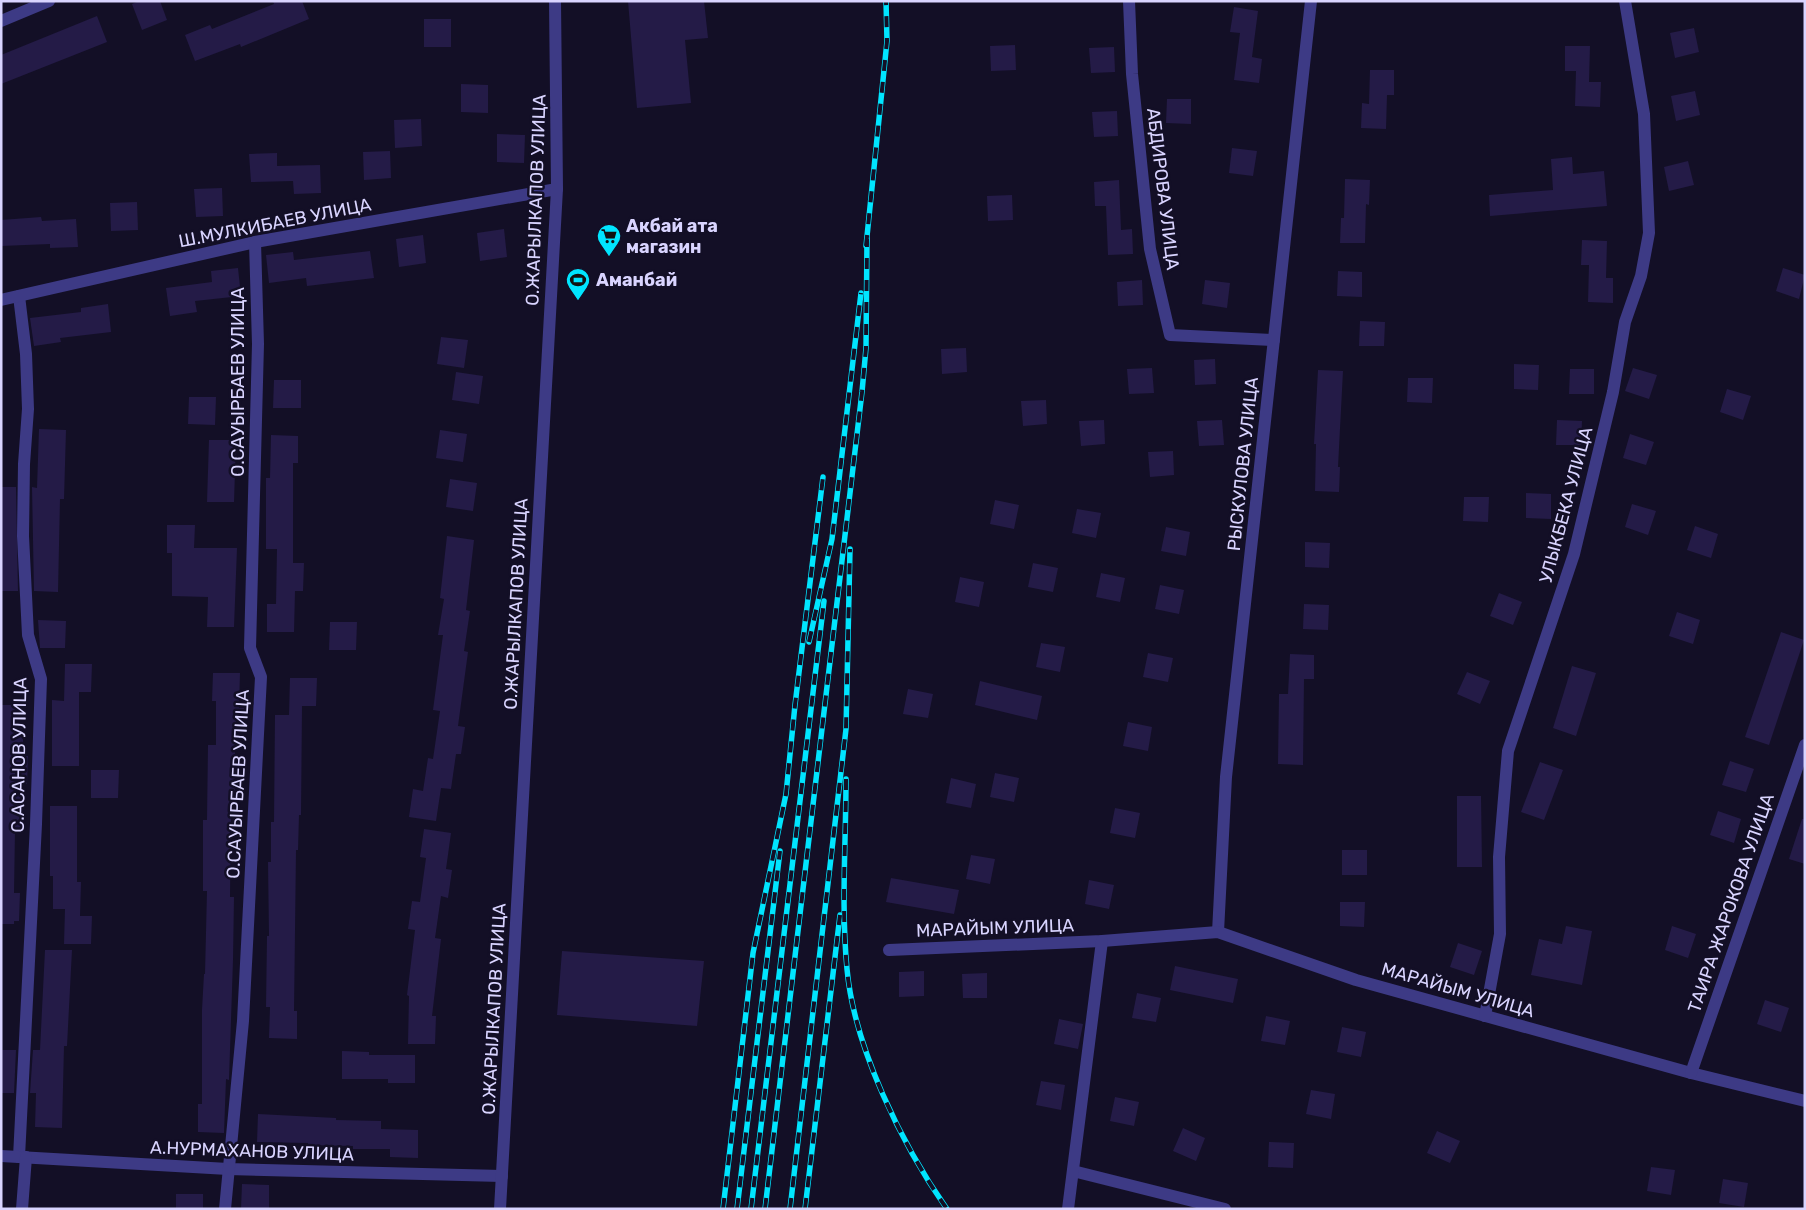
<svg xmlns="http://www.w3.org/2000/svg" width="1806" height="1210" viewBox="0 0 1806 1210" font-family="Rubik,sans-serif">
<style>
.building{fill:#241b47}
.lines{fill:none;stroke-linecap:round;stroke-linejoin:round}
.minor{stroke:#3d3a85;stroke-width:12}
.rail-casing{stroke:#00e5ff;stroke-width:5.5}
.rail{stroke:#130f26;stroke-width:4;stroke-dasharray:11;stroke-linecap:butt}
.labels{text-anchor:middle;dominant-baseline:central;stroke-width:5;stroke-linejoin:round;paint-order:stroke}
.street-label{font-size:18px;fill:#d9d4ff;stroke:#130f26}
.poi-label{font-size:18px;font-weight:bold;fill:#d9d4ff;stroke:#130f26;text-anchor:start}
</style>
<rect width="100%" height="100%" fill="#130f26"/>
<g class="building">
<path d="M139 1H160L167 20 142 30 132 4Z"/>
<path d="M273 1H302L309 19 241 47 240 44 195 61 185 35 210 25 212 29 274 4Z"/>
<path d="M628 1H704L708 38 685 40 691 103 637 108Z"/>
<path d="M1234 7 1258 11 1252 57 1262 59 1259 83 1234 80 1240 33 1230 32Z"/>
<path d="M97 16 107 42 1 84V55Z"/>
<rect x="424" y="19" width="27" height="28"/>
<path d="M1694 28 1699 52 1675 58 1670 33Z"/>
<path d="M1015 45 1016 70 991 71 990 46Z"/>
<path d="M1565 46H1590L1589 82H1601L1600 107 1575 106 1576 71H1565Z"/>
<path d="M1114 47 1115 72 1091 73 1089 48Z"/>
<path d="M1370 70H1394V95H1387L1386 129 1361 128 1362 103 1369 104Z"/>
<path d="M461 84 488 85V113L461 112Z"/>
<path d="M1695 91 1700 115 1676 121 1671 96Z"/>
<path d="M1167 99H1191V124L1166 123Z"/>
<path d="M1117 111 1118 136 1094 137 1092 112Z"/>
<path d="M421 119 422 146 395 148 394 120Z"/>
<path d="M497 134 525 135 524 163 497 162Z"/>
<path d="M1232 148 1257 151 1253 176 1229 173Z"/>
<path d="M390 151 391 178 364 180 363 152Z"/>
<path d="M277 153V166L320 165 321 193 294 194 293 181 251 182 249 154Z"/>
<path d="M1572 157 1573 174 1604 171 1607 206 1490 216 1489 195 1553 190 1551 159Z"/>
<path d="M1688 161 1694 185 1669 191 1664 167Z"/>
<path d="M1345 179 1370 180 1369 205 1366 204 1365 243H1340L1341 218H1344Z"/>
<path d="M1119 180 1121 230 1132 229 1133 254 1108 255 1106 206H1095L1094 182Z"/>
<path d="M222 188 223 216 196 217 194 189Z"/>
<path d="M1012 195 1013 220 988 221 987 196Z"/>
<path d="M137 202 138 230 111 231 110 203Z"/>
<path d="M41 217 42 221 76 219 78 247 50 248V244L1 246V220Z"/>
<path d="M504 229 507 257 480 261 477 233Z"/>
<path d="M423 235 426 263 399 267 396 239Z"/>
<path d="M1582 240 1607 241 1606 278H1613V303L1588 302 1589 265H1581Z"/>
<path d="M370 251 374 278 307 286 306 278 269 283 266 255 293 252 294 260Z"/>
<path d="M238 268 241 296 195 301 197 312 170 316 166 288 212 282 211 271Z"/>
<path d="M1783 268 1805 275 1799 299 1776 291Z"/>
<path d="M1338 271 1362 272V297L1337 296Z"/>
<path d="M1142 280 1143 305 1118 306 1117 282Z"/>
<path d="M1205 280 1230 283 1227 308 1202 304Z"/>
<path d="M108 304 111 332 60 338 61 342 34 346 30 318 81 312V308Z"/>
<path d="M1360 321 1385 322 1384 346H1359Z"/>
<path d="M441 337 468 340 464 368 437 364Z"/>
<path d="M966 348 967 372 942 374 941 349Z"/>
<path d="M1215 359 1216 384 1195 385 1194 360Z"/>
<path d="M1514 364 1539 365 1538 390 1514 389Z"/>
<path d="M1152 368 1154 393 1129 394 1127 369Z"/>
<path d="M1633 368 1657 375 1649 399 1625 391Z"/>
<path d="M1570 369H1594V394H1569Z"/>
<path d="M1318 370 1343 371 1338 467H1340L1339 492 1315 491 1316 444H1314Z"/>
<path d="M456 372 483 376 479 404 452 400Z"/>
<path d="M1408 378H1433L1432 403 1407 402Z"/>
<path d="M274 380H301V408H273Z"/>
<path d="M1727 389 1751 396 1743 420 1720 412Z"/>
<path d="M189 397H216L215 425 188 424Z"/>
<path d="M1046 400 1047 424 1023 426 1021 401Z"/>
<path d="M1104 420 1105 444 1081 446 1079 421Z"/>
<path d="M1222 420 1224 445 1199 446 1197 421Z"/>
<path d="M1557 420 1582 421 1581 445H1556Z"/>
<path d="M39 429 66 430 64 499H60L58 592 34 591 32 487 37 488Z"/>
<path d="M440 430 467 434 463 462 436 458Z"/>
<path d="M1630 434 1654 442 1646 465 1623 458Z"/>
<path d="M271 435 298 436V463H293V563H304L303 591H295L294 632H267V604H276L277 549H266V478H270Z"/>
<path d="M209 440H236L234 502H207Z"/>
<path d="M1173 451 1174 475 1150 477 1148 452Z"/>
<path d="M450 479 477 483 473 511 446 507Z"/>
<path d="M1 487H16L18 591H1Z"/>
<path d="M1526 493 1551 494V519L1526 518Z"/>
<path d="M1464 497H1489L1488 522 1463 521Z"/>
<path d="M995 500 1019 505 1014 529 990 524Z"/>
<path d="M1632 504 1656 511 1648 535 1625 527Z"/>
<path d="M1077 509 1101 513 1096 538 1072 533Z"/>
<path d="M167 525H195L194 548H237L234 627H207L208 597 172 596V553H167Z"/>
<path d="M1695 526 1718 534 1711 558 1687 550Z"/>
<path d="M1166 527 1190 532 1186 556 1161 551Z"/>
<path d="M447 536 474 540 466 610 470 611 464 651 468 652 458 726 465 727 461 754H456L451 789 441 788 436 821 409 817 413 789 423 791 428 758 433 759 440 711 433 710 443 635H438L444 599 440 598Z"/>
<path d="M1305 542 1330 543 1329 568 1305 567Z"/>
<path d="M1033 563 1058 568 1053 592 1028 587Z"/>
<path d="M1101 573 1125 578 1120 602 1096 597Z"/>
<path d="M960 577 984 582 979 607 955 602Z"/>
<path d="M1160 585 1184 590 1179 614 1155 609Z"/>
<path d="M1499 593 1522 602 1513 625 1490 616Z"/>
<path d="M1304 604 1329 605 1328 630 1303 629Z"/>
<path d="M1677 612 1700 620 1693 644 1669 636Z"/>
<path d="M38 620 66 621 65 648H40Z"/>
<path d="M330 622H357L356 650H329Z"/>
<path d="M1781 632 1804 640 1769 745 1745 737Z"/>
<path d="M1041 643 1065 647 1060 672 1036 667Z"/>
<path d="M1148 653 1173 658 1168 682 1143 677Z"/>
<path d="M1290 654 1314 655V679H1304L1303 765 1278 764 1279 694H1288Z"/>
<path d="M65 664H92L91 692H79V766H52V700L64 701Z"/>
<path d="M1572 666 1596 673 1576 736 1553 728Z"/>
<path d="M1467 672 1490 681 1480 704 1457 694Z"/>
<path d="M213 673H240L239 708H244L243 736H235V810H231L230 897H234L233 960 229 1080 226 1079 224 1133 198 1132V1104H202V1010L204 974H205L207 891H203V820H207L208 745H216V701H212Z"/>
<path d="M290 678H317L316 706H302L301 815H299L298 850H296L294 1011H297V1039L269 1038 270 1007H266L267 936H269L268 862H271V822H274L275 715H289Z"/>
<path d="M980 681 1042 696 1037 720 975 705Z"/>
<path d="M908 689 933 694 928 718 903 714Z"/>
<path d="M1 705H23V756H28L27 784H21L20 830H15L14 893H20L19 921H14V924H1Z"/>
<path d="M1128 722 1152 727 1148 751 1123 746Z"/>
<path d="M1730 761 1754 769 1746 792 1722 785Z"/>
<path d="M1540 762 1563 770 1544 820 1521 812Z"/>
<path d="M91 770H119L118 798H91Z"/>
<path d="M995 773 1019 778 1014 802 990 797Z"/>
<path d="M951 778 976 784 971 808 946 803Z"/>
<path d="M1457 796H1481L1482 867H1457Z"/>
<path d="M50 806H77V882H81L80 916H92L91 944H64L65 909H53V876H50Z"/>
<path d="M1115 808 1140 813 1135 838 1110 833Z"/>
<path d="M1718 811 1741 819 1734 843 1710 835Z"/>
<path d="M1802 819H1805V864L1789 859Z"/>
<path d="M424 829 451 833 446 869 452 870 448 898 441 896 435 938 441 939 432 1016H436L435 1044H408L409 996 407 995 415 930 408 929 412 901 420 902 426 858 420 857Z"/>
<rect x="1342" y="850" width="25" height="25"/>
<path d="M971 855 995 859 990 884 966 879Z"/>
<path d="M891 878 959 890 954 914 886 902Z"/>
<path d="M1089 880 1114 885 1109 909 1085 904Z"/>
<path d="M1340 902H1365L1364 927 1340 926Z"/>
<path d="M1566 926 1592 931 1582 985 1531 975 1539 939 1562 944Z"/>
<path d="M1672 926 1696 934 1688 958 1665 950Z"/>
<path d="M1458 943 1482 951 1474 975 1450 967Z"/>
<path d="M45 950H72L67 1046H64L62 1128 35 1127 36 1093H30L33 1050H40Z"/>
<path d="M562 951 704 961 697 1026 557 1015Z"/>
<path d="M1175 966 1238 979 1233 1003 1170 990Z"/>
<path d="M924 971V996L899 997V972Z"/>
<path d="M987 973V998H963L962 974Z"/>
<path d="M1137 993 1161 998 1156 1022 1132 1018Z"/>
<path d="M1765 1000 1789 1008 1781 1032 1757 1024Z"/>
<path d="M1266 1016 1290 1021 1285 1045 1261 1041Z"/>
<path d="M1059 1019 1083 1024 1078 1049 1054 1044Z"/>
<path d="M1342 1027 1366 1032 1361 1057 1337 1052Z"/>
<path d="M1 1050H16L14 1093H1Z"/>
<path d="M342 1051 369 1052V1055H415V1083H388V1079H342Z"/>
<path d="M1041 1081 1065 1085 1061 1110 1036 1105Z"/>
<path d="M1311 1090 1335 1094 1331 1119 1306 1114Z"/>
<path d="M1115 1097 1139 1102 1134 1126 1110 1121Z"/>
<path d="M258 1114 336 1118V1120L381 1121V1129L418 1130V1158L390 1157V1149H353V1146L308 1145V1143L257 1142Z"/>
<path d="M1183 1128 1205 1138 1196 1161 1173 1151Z"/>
<path d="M1437 1131 1460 1141 1450 1163 1427 1153Z"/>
<path d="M1269 1142 1294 1143 1293 1168 1268 1167Z"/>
<path d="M1651 1167 1675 1170 1671 1195 1647 1191Z"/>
<path d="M1723 1179 1748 1183 1744 1207 1719 1203Z"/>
<path d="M242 1184 269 1185V1209H241Z"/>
<rect x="176" y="1194" width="27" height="15"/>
</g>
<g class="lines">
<g class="minor">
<path d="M1129 1 1132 74 1150 249 1170 335 1274 340"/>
<path d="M1 21 49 1"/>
<path d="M19 296 26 354 28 409 24 464 23 536 28 635 41 679 36 824 19 1157"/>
<path d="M1 300 255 242 557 189"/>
<path d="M1218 932 1226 777 1311 1"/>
<path d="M889 950 1102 941 1218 932 1356 980 1691 1073 1805 1101"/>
<path d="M1485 1016 1500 934 1499 857 1508 751 1574 554 1613 392 1625 322 1641 276 1649 233 1644 114 1625 1"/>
<path d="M1691 1073 1805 745"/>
<path d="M1 1156 228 1169 502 1176"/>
<path d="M1073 1171 1225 1209"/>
<path d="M22 1209 26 1157"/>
<path d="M225 1209 243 1021 261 677 250 648 258 344 255 242"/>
<path d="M500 1209 557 189 555 1"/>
<path d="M1068 1209 1102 941"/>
</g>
<g class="rail-casing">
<g id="rail">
<path d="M866 246 887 41 886 1"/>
<path d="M809 642 832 539 861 293"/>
<path d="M846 779C846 842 841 906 847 969 854 1047 902 1145 947 1209"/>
<path d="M723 1209 753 953 786 794 795 705 823 477"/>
<path d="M737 1209 780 851"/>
<path d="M751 1209 824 601"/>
<path d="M765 1209 862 392 866 348 867 239"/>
<path d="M790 1209 846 729 850 549"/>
<path d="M805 1209 840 915"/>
</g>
</g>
<use href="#rail" class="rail"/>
</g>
<defs>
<g id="supermarket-pin" transform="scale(1.25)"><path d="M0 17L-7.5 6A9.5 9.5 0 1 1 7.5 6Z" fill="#00e5ff" stroke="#130f26"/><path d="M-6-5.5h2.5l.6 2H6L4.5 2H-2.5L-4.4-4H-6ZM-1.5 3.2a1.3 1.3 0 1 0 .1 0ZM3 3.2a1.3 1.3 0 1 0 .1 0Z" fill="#111"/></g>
<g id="stadium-pin" transform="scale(1.25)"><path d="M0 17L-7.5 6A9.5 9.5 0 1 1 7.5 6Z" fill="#00e5ff" stroke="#130f26"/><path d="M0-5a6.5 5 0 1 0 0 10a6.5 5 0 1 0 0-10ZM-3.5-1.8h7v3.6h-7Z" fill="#111"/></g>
</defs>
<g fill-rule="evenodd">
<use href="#supermarket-pin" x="609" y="236"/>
<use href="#stadium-pin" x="578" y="280"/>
</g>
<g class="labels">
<g class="street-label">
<text transform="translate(1163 189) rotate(83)">АБДИРОВА УЛИЦА</text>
<text transform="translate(536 200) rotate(-88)">О.ЖАРЫЛКАПОВ УЛИЦА</text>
<text transform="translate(275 223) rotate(-11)">Ш.МУЛКИБАЕВ УЛИЦА</text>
<text transform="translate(238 382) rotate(-90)">О.САУЫРБАЕВ УЛИЦА</text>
<text transform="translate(1243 464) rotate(-84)">РЫСКУЛОВА УЛИЦА</text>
<text transform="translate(1566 505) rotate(-75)">УЛЫКБЕКА УЛИЦА</text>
<text transform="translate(516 604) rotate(-87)">О.ЖАРЫЛКАПОВ УЛИЦА</text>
<text transform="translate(19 755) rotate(-89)">С.АСАНОВ УЛИЦА</text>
<text transform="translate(238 784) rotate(-87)">О.САУЫРБАЕВ УЛИЦА</text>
<text transform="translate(1731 903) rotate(-71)">ТАИРА ЖАРОКОВА УЛИЦА</text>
<text transform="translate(995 928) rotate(-2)">МАРАЙЫМ УЛИЦА</text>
<text transform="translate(1458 990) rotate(16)">МАРАЙЫМ УЛИЦА</text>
<text transform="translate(494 1009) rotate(-87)">О.ЖАРЫЛКАПОВ УЛИЦА</text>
<text transform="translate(252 1151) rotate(2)">А.НУРМАХАНОВ УЛИЦА</text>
</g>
<g class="poi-label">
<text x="626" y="226">Акбай ата<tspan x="626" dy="21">магазин</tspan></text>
<text x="596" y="280">Аманбай</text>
</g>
</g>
<rect width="1806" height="1210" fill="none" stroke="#d9d4ff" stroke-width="5"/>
</svg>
